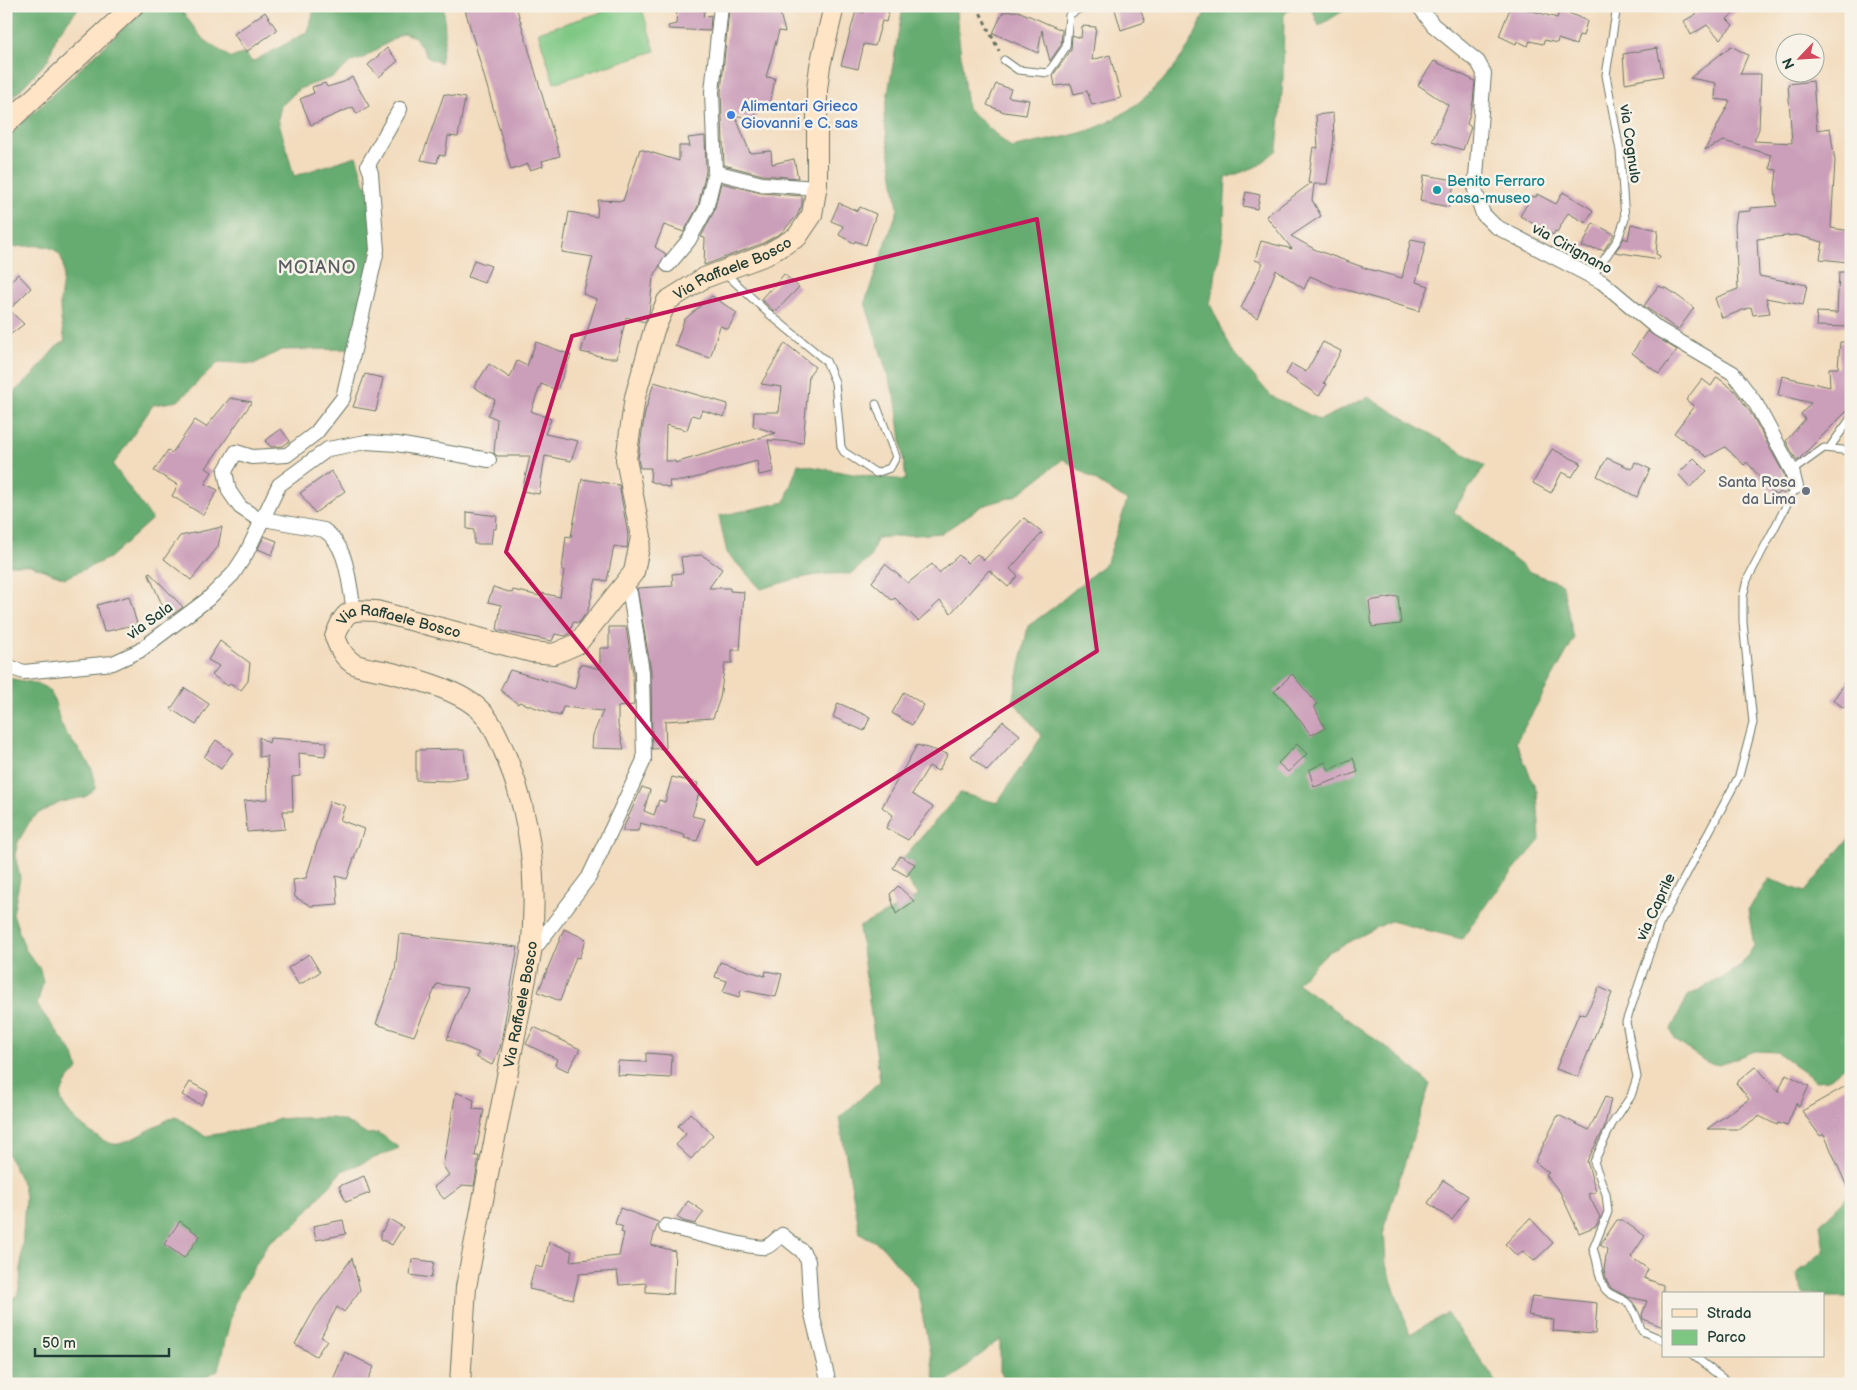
<svg xmlns="http://www.w3.org/2000/svg" width="1857" height="1390" viewBox="0 0 1857 1390" font-family="'Balsamiq Sans',sans-serif">
<style>
.green{fill:#7ec783;stroke:#4e825c}
.forest{fill:#66ac71;stroke:#427452}
.building{fill:#cb9fba}
.lines{fill:none;stroke-linecap:round;stroke-linejoin:round}
.lane-casing{stroke:#697564;stroke-width:9}
.street-casing{stroke:#697564;stroke-width:16}
.secondary-casing{stroke:#697564;stroke-width:22}
.path{stroke:#697564;stroke-width:3;stroke-dasharray:4 4;stroke-linecap:butt}
.lane{stroke:#fff;stroke-width:7}
.street{stroke:#fff;stroke-width:14}
.secondary{stroke:#ffe4c6;stroke-width:20}
.marked{fill:none;stroke:#c2185b;stroke-width:4;stroke-linejoin:round}
.shop-dot{fill:#3f7fe0;stroke:#f7f3e8;stroke-width:2}
.culture-dot{fill:#0f9aa8;stroke:#f7f3e8;stroke-width:2}
.worship-dot{fill:#6b7280;stroke:#f7f3e8;stroke-width:2}
.labels{text-anchor:middle;dominant-baseline:central;stroke-width:5;stroke-linejoin:round;paint-order:stroke}
.shop-label{font-size:15px;fill:#366cbe;stroke:#f7f3e8;text-anchor:start}
.street-label{font-size:15px;fill:#1f3d34;stroke:#f7f3e8}
.culture-label{font-size:15px;fill:#0d838f;stroke:#f7f3e8;text-anchor:start}
.worship-label{font-size:15px;fill:#5b616d;stroke:#f7f3e8;text-anchor:end}
.quarter-label{font-size:18px;letter-spacing:1px;fill:#5b5f63;stroke:#f7f3e8}
</style>
<rect width="100%" height="100%" fill="#f7f3e8"/>
<filter id="ink" filterUnits="userSpaceOnUse"><feTurbulence type="fractalNoise" baseFrequency=".02" numOctaves="2"/><feDisplacementMap in="SourceGraphic" scale="10" xChannelSelector="R" yChannelSelector="G"/><feConvolveMatrix kernelMatrix="1 2 1 2 8 2 1 2 1" color-interpolation-filters="sRGB"/></filter>
<filter id="wash" filterUnits="userSpaceOnUse"><feTurbulence type="fractalNoise" baseFrequency=".0096" numOctaves="4" result="noise"/><feDisplacementMap in="SourceGraphic" scale="20" xChannelSelector="R" yChannelSelector="G"/><feGaussianBlur stdDeviation="1.12" result="paint"/><feColorMatrix in="noise" values="0 0 0 0 0 0 0 0 0 0 0 0 0 0 0 0 0 1.4 0 .05"/><feComposite in="paint" operator="in"/></filter>
<g filter="url(#wash)">
<rect width="100%" height="100%" fill="#f3dcbe"/>
<path class="green" d="M622 6H641L655 51 554 83 538 32Z"/>
<g class="forest">
<path d="M6 6H80L57 35 48 60 6 105Z"/>
<path d="M147 6H178L202 38 231 58 245 53 252 62 308 32 315 6H444L445 36 440 63 428 58 415 37 403 33 362 59 351 62 333 77 299 89 281 106 278 119 294 176 356 156 365 184 375 189 378 223 351 349 281 350 254 364 219 362 178 401 153 405 113 465 152 519 109 558 65 578 30 565H6V399L32 376 55 348 65 341C63 330 60 318 60 307 59 290 72 259 53 249 42 243 22 247 10 247L6 253V138Z"/>
<path d="M903 6H958L956 13 967 108 1011 148C1037 142 1065 138 1090 130 1144 110 1189 61 1207 6H1293L1284 15 1283 80 1277 150 1258 166 1226 178 1223 235 1210 304 1232 351 1271 396 1320 420 1368 397 1485 466 1453 511 1530 572 1562 584 1574 639 1516 742 1537 792 1540 840 1490 899 1462 939 1390 921 1327 953 1297 983 1404 1060 1430 1084 1384 1227 1386 1265 1410 1334 1447 1313 1498 1384H1007L1000 1371V1339L945 1384H936L917 1288 882 1246 860 1233 839 1118 880 1081 859 927 918 896 897 865 960 793 997 803 1042 736 1013 701 1028 626 1054 607 1107 562 1127 501 1063 459 1016 496 982 506 942 533 877 538 870 558 851 574C817 572 794 579 761 589L727 553 719 516 785 502 798 464 858 475 906 480 896 402 865 302 898 209 884 117Z"/>
<path d="M1311 6H1351L1319 26Z"/>
<path d="M6 677C19 682 41 680 50 692 57 701 57 718 63 728 75 749 97 763 95 789L85 797 61 802 39 813 30 821 18 842 15 855 20 878 13 914 25 949 40 969 43 982 37 1005 74 1055 78 1069C71 1077 61 1086 61 1098 62 1113 105 1148 119 1144 136 1139 158 1124 175 1116L205 1136 256 1128 279 1119 292 1118H332L344 1121 366 1134 379 1133 399 1148 342 1171 295 1225 269 1242 235 1300 218 1370 193 1384H6V1300L17 1296 20 1284 25 1197 23 1185 6 1150Z"/>
<path d="M1851 836V1061L1828 1080 1816 1081 1777 1052 1754 1051 1719 1065 1706 1062 1675 1040 1671 1029 1688 996 1740 967 1754 946 1748 910 1769 879 1805 892Z"/>
<path d="M1851 1193V1297H1823V1294H1803L1796 1274 1824 1251 1820 1224Z"/>
</g>
<g id="blocks">
<g class="building">
<path d="M464 6H516L560 156 542 161 543 166 530 170 528 164 511 170Z"/>
<path d="M677 6H705L703 17 711 15 710 31 669 29 668 26 676 24Z"/>
<path d="M746 6H778L785 32 779 31 766 77 775 78 770 105 758 104 755 120 735 115 750 153 771 151 772 164 794 159 798 178 763 175 724 165 721 92 729 10Z"/>
<path d="M866 6H890L886 22 882 21 875 46 864 44 858 69 841 65 856 11 864 13Z"/>
<path d="M1114 6H1139L1145 22 1121 30Z"/>
<path d="M1511 6H1527L1526 9 1557 18 1560 9 1587 21 1583 36 1579 35 1576 45 1558 39 1557 43 1544 40 1543 44 1530 41 1528 46 1517 41 1516 44 1499 36Z"/>
<path d="M1703 6H1742L1727 19 1733 25 1720 39 1707 25 1691 35 1684 21 1696 14Z"/>
<path d="M1018 11 1062 30 1061 45 1050 61 1042 30 1038 53 993 33 1003 12Z"/>
<path d="M265 12 277 30 246 52 234 34Z"/>
<path d="M1082 26 1096 27 1092 60 1110 55 1121 98 1092 105 1087 91 1074 94 1071 84 1055 86 1053 75 1071 50 1072 35 1081 38Z"/>
<path d="M1731 46 1748 55 1740 74H1761L1759 129 1754 141 1792 143 1788 84 1813 81 1817 130 1830 128 1835 161 1831 228 1851 231V237L1848 262 1820 259 1823 242 1796 235 1757 239 1759 276 1807 285 1803 305 1766 298 1770 313 1753 315 1751 307 1722 318 1715 298 1738 289 1735 225 1737 212 1750 211V208L1777 206 1775 189 1777 170 1770 169 1771 155 1724 141 1705 150 1730 101 1715 99 1716 83 1690 78Z"/>
<path d="M387 48 398 61 379 77 368 65Z"/>
<path d="M1657 48 1663 76 1625 83 1623 54Z"/>
<path d="M1434 61 1475 81 1473 102 1467 124 1471 127 1463 150 1432 141 1448 105 1418 85Z"/>
<path d="M352 77 369 106 357 114 353 107 311 125 300 99 314 93 312 87 325 83 327 87 344 82Z"/>
<path d="M996 84 1011 89 1008 97 1029 100 1026 115 1004 112 987 105Z"/>
<path d="M444 94 465 98 458 137 448 136 445 156 439 155 437 163 421 160Z"/>
<path d="M1333 113 1334 139 1327 184H1314L1312 200 1321 216 1291 236 1316 250 1368 269 1402 278 1411 239 1426 242 1416 282 1429 286 1419 311 1333 286 1310 276 1304 289 1276 270 1257 318 1241 308 1263 263 1255 260 1261 241 1292 249 1266 216 1311 183H1308L1313 147 1318 148 1316 115Z"/>
<path d="M705 136 706 171 698 206 684 232 664 225 655 247 666 254 653 278 649 313 645 322 626 317 617 358H608L581 352 597 299 583 294 593 257 562 252 569 212 597 217 598 200 623 201 640 149 679 161V146H690L688 138Z"/>
<path d="M1424 175 1455 180 1449 207 1420 201Z"/>
<path d="M721 183 761 193 802 196V205L797 216 781 233 761 244 704 265 705 238 701 237 714 211Z"/>
<path d="M1246 192 1260 195 1257 209 1243 206Z"/>
<path d="M1563 192 1593 210 1586 223 1568 213 1557 232 1555 231 1553 235 1520 216 1532 196 1536 197 1537 194 1556 204Z"/>
<path d="M839 203 857 211 860 207 876 214 866 245 855 241 854 243 839 235 843 226 831 221Z"/>
<path d="M1593 223 1614 234 1604 250 1582 247Z"/>
<path d="M1631 224 1658 230 1656 254 1660 256 1659 259 1615 252 1624 238 1628 240Z"/>
<path d="M474 260 491 266 484 283 468 277Z"/>
<path d="M1839 272H1851V327L1816 326 1817 312 1837 313Z"/>
<path d="M18 274 31 288 9 310 24 324 6 338V285Z"/>
<path d="M784 274 799 287 775 312 761 299 769 290 770 291Z"/>
<path d="M1658 286 1668 289 1694 308 1678 330 1644 306Z"/>
<path d="M712 296 737 313 728 329 720 326 710 358 675 346 684 320Z"/>
<path d="M1647 331 1677 350 1659 374 1632 353Z"/>
<path d="M536 342 571 355 557 390 541 384 531 411 551 419 545 434 578 441 571 461 545 456 539 494 522 491 530 456H497L494 453 497 419 488 415 495 400 474 387 489 364 510 378 517 361 527 366Z"/>
<path d="M1323 342 1341 351 1324 383 1327 384 1319 396 1286 374 1292 364 1306 372Z"/>
<path d="M1840 342H1851V407L1797 461 1786 441 1805 419 1801 414 1811 403 1778 395 1782 376 1830 387 1829 368H1838Z"/>
<path d="M785 343 815 367 809 375 803 443 768 440 774 472 759 475 757 461 683 481H669L670 488 650 481 651 468H640L638 459 645 412 654 382 728 404 724 417 702 410 699 417 692 415 687 430 666 425 665 461H675V463L776 433 753 426 754 412H779L782 387 761 384Z"/>
<path d="M365 374 383 378 376 411 353 407Z"/>
<path d="M1717 377 1735 391 1752 415 1784 474 1787 492 1783 494 1781 492 1775 495 1747 462 1744 465 1725 447 1707 457 1674 433 1694 406 1686 400 1702 379 1711 386Z"/>
<path d="M230 398 252 402 206 468 212 472 205 484 218 490 203 515 172 496 178 485 154 471 168 450 172 453 195 420 206 427Z"/>
<path d="M281 429 290 441 283 446 271 447 265 441Z"/>
<path d="M1552 449 1581 463 1572 477 1562 472 1551 493 1533 483Z"/>
<path d="M1607 458 1632 469 1635 462 1650 469 1637 497 1597 476Z"/>
<path d="M1694 458 1707 471 1690 487 1678 474Z"/>
<path d="M331 471 345 491 315 513 300 493Z"/>
<path d="M582 479 619 485 628 535 627 548 614 546 607 581 596 579 588 610 579 623 573 622 570 633 566 636 555 634 552 641 497 630 501 605 488 602 493 587 512 593 513 590 540 596 541 593 560 597 564 570H562L566 536 571 537Z"/>
<path d="M467 512 497 516 496 529H493L491 544H474V530L467 529Z"/>
<path d="M1024 518 1042 533 1010 569 1018 576 1008 587 989 570 951 613 940 601 918 621 895 598 892 600 872 582 885 564 908 583 932 564 939 573 959 555 967 563 977 554 984 560Z"/>
<path d="M222 527 218 547 191 580 164 559 180 536Z"/>
<path d="M264 536 277 541 272 555 258 549Z"/>
<path d="M702 555 722 569 709 588H730V591L744 592 740 650H732V663H725L720 698 713 718 665 721 666 748 652 749 651 671 637 588 673 586 672 574 683 573 681 557Z"/>
<path d="M149 572 183 607 168 618 148 573Z"/>
<path d="M129 596 137 624 104 632 97 605Z"/>
<path d="M1398 596 1401 624 1372 627 1369 601Z"/>
<path d="M609 627H626L633 673 634 705 618 707V725L624 749 592 748 593 735 603 711 563 707 560 716 519 702 518 704 500 690 510 670 575 689 580 664 600 669V648H609Z"/>
<path d="M220 641 250 663 248 681 241 690 230 683 228 686 212 675 219 666 208 660Z"/>
<path d="M1292 674 1317 704 1314 706 1325 728 1311 735 1284 700 1274 692Z"/>
<path d="M1851 675V699L1844 708 1833 700Z"/>
<path d="M185 688 209 704 196 725 171 709Z"/>
<path d="M904 692 924 705 912 725 892 713Z"/>
<path d="M838 703 870 717 864 731 833 717Z"/>
<path d="M1003 721 1020 735 987 771 971 757Z"/>
<path d="M259 737 269 743 270 738 327 742 325 756 299 753 300 776 292 777 293 811H283L285 829 247 832 244 801 268 799 267 756 259 757Z"/>
<path d="M216 740 233 752 221 769 204 757Z"/>
<path d="M1297 744 1307 754 1288 772 1278 763Z"/>
<path d="M917 745 948 754 938 771 929 766 912 794 933 807 908 840 886 828 893 815 882 807Z"/>
<path d="M464 749 467 778 449 781 416 780V750Z"/>
<path d="M1353 758 1358 772 1314 787 1309 770 1325 762 1329 770Z"/>
<path d="M672 777 698 783 696 789 700 790 692 816 705 819 697 841 684 838 685 835 640 823 638 831H622L642 787 650 790 644 811 654 815 659 800 665 802Z"/>
<path d="M330 801 345 806 340 820 364 829 347 879 336 876 338 904 311 906 295 897 293 880 306 878Z"/>
<path d="M900 856 915 864 907 876 893 868Z"/>
<path d="M898 886 914 901 896 914 890 894Z"/>
<path d="M564 929 586 939 579 958 576 957 560 1001 538 992Z"/>
<path d="M399 934 518 947 500 1048 492 1065 476 1057 479 1053 447 1039 468 988 437 984 414 1036 376 1024 395 971Z"/>
<path d="M309 954 320 972 299 985 288 968Z"/>
<path d="M720 962 765 976 766 971 782 974 776 997 741 990 739 997 723 992 727 981 715 977Z"/>
<path d="M1599 987 1612 993 1578 1077 1556 1069 1579 1013 1585 1015Z"/>
<path d="M534 1027 580 1049 568 1071 555 1065 557 1059 526 1044Z"/>
<path d="M646 1053 672 1055 671 1078 617 1075 618 1061 646 1062Z"/>
<path d="M1756 1066 1778 1092 1786 1074 1809 1086 1799 1107 1796 1103 1787 1126 1778 1123 1777 1125 1759 1116 1740 1129H1707L1749 1099 1736 1083Z"/>
<path d="M190 1082 208 1092 201 1105 182 1095Z"/>
<path d="M1851 1083V1196L1824 1134 1820 1136 1802 1111Z"/>
<path d="M456 1092 474 1100 473 1109 484 1110 475 1156H479L474 1186 463 1185 444 1199 434 1187 449 1175 443 1166Z"/>
<path d="M1605 1097 1611 1099 1604 1129 1587 1161 1596 1192 1588 1194 1600 1217 1596 1226 1579 1233 1560 1192 1546 1175 1549 1173 1535 1162 1558 1115 1589 1130Z"/>
<path d="M690 1113 713 1135 691 1159 676 1145 686 1134 678 1126Z"/>
<path d="M364 1176 370 1193 346 1202 339 1186Z"/>
<path d="M1443 1180 1468 1196 1452 1220 1428 1203Z"/>
<path d="M688 1201 704 1212 695 1224 683 1221 677 1217Z"/>
<path d="M620 1208 658 1222 651 1245 675 1251 673 1294 646 1292V1283L619 1285 617 1271 579 1274 573 1299 529 1289 535 1266 543 1268 549 1242 572 1251 570 1261 619 1256 624 1233 621 1232 623 1227 615 1224Z"/>
<path d="M1530 1218 1553 1243 1534 1261 1523 1251 1517 1256 1505 1244Z"/>
<path d="M389 1219 403 1227 392 1245 381 1239V1233Z"/>
<path d="M343 1220 346 1234 316 1240 313 1226Z"/>
<path d="M1617 1220H1622L1645 1236 1631 1257 1648 1269 1644 1278 1663 1285V1327L1643 1319 1642 1315 1647 1301 1628 1297 1612 1289 1607 1282 1604 1270 1607 1249 1600 1245Z"/>
<path d="M180 1221 200 1236 184 1258 164 1244Z"/>
<path d="M352 1258 360 1290 344 1312 337 1307 321 1337 327 1340 316 1356 295 1344 316 1307Z"/>
<path d="M412 1259 434 1262 431 1278 410 1275Z"/>
<path d="M1532 1296 1597 1303 1595 1334 1553 1331 1554 1320 1528 1315Z"/>
<path d="M345 1352 374 1367 366 1384H331Z"/>
</g>
</g>
</g>
<g filter="url(#ink)">
<use href="#blocks" fill-opacity="0" stroke="#697564" stroke-width="1"/>
<g class="lines">
<g class="lane-casing">
<g id="lane">
<path d="M1004 60 1018 70 1048 73 1066 47 1069 15 1084 6"/>
<path d="M725 273 768 313 826 361 835 382 841 447 844 452 876 473 890 468 896 457 876 404"/>
<path d="M1592 277 1618 239 1625 219 1620 151 1606 75 1617 6"/>
<path d="M1830 447 1851 418"/>
<path d="M1792 471 1824 448 1851 451"/>
<path d="M1663 1340 1642 1331C1637 1320 1635 1308 1625 1301 1618 1297 1609 1295 1605 1289 1597 1276 1599 1262 1593 1249L1608 1212 1606 1194 1594 1162 1612 1124 1631 1096 1637 1077 1626 1022 1659 925 1739 776 1753 723 1743 622V597L1747 580 1796 487"/>
<path d="M1694 1356 1730 1384"/>
</g>
</g>
<g class="street-casing">
<g id="street">
<path d="M1419 6 1433 25 1478 62 1484 73 1475 190 1483 214 1495 226 1602 282 1658 329 1733 373 1756 404 1792 471 1796 487"/>
<path d="M715 172 762 184 816 188"/>
<path d="M668 265 689 240 706 209 715 172 712 92 721 6"/>
<path d="M265 513 269 520 324 530C349 547 348 583 354 609"/>
<path d="M261 521 240 507 229 491 225 471 236 452 252 457 287 455 316 433 343 398 377 250 371 173 368 165 400 109"/>
<path d="M6 666 24 672 113 663 139 651 208 599 233 574 246 554 279 485 328 449 366 442 397 444 489 460"/>
<path d="M532 952 589 877 644 760 642 672 630 593"/>
<path d="M666 1226C683 1230 756 1250 766 1247 772 1245 777 1238 782 1235L802 1251 808 1261 811 1310 829 1384"/>
</g>
</g>
<g class="secondary-casing">
<g id="secondary">
<path d="M6 124 133 6"/>
<path id="s1" d="M460 1384 466 1287 531 953C538 882 532 818 504 751 498 737 491 720 479 709 457 689 413 678 384 671 375 669 359 668 351 662 342 655 339 647 335 637 345 611 347 609 376 611L532 652 554 654 577 644 634 572 641 537 626 459 635 397 654 330 667 301 704 278 766 255 797 237 812 215 817 184V90L820 66 834 6"/>
</g>
</g>
<g class="path">
<path d="M977 6 999 51"/>
<path d="M1850 6 1851 14"/>
</g>
<use href="#lane" class="lane"/>
<use href="#street" class="street"/>
<use href="#secondary" class="secondary"/>
</g>
</g>
<path class="marked" d="M1037 219 1097 651 757 864 506 552 572 336Z"/>
<circle class="shop-dot" cx="731" cy="115" r="5"/>
<circle class="culture-dot" cx="1437" cy="190" r="5"/>
<circle class="worship-dot" cx="1806" cy="491" r="5"/>
<g class="labels">
<g class="shop-label">
<text x="741" y="106">Alimentari Grieco<tspan x="741" dy="17">Giovanni e C. sas</tspan></text>
</g>
<g class="street-label">
<text transform="translate(1630 144) rotate(82)">via Cognulo</text>
<text transform="translate(1572 249) rotate(29)">via Cirignano</text>
<text stroke="none"><textPath href="#s1" startOffset="1569">Via Raffaele Bosco</textPath></text>
<text transform="translate(150 621) rotate(-36)">via Sala</text>
<text stroke="none"><textPath href="#s1" startOffset="939">Via Raffaele Bosco</textPath></text>
<text transform="translate(1656 907) rotate(-65)">via Caprile</text>
<text stroke="none"><textPath href="#s1" startOffset="385">Via Raffaele Bosco</textPath></text>
</g>
<g class="culture-label">
<text x="1447" y="181">Benito Ferraro<tspan x="1447" dy="17">casa-museo</tspan></text>
</g>
<g class="worship-label">
<text x="1796" y="482">Santa Rosa<tspan x="1796" dy="17">da Lima</tspan></text>
</g>
<g class="quarter-label">
<text x="317" y="267">MOIANO</text>
</g>
</g>
<rect width="1857" height="1390" fill="none" stroke="#f7f3e8" stroke-width="25"/>
<rect x="1662" y="1292" width="162" height="65" fill="#f7f3e8" stroke="#a1aaa0"/>
<rect x="1672" y="1309" width="25" height="8" fill="#ffe4c6" stroke="#a1aaa0"/>
<text x="1707" y="1318" font-size="15" fill="#1f3d34">Strada</text>
<rect x="1672" y="1330" width="25" height="15" fill="#7ec783" stroke="#a1aaa0"/>
<text x="1707" y="1342" font-size="15" fill="#1f3d34">Parco</text>
<g transform="translate(1800 58) rotate(245)"><circle r="24" fill="#f7f3e8" stroke="#a1aaa0"/>
<path d="M0-4L9 19L0 12L-9 19Z" fill="#d1495b"/>
<text y="-8" font-size="14" font-weight="bold" text-anchor="middle" fill="#1f3d34">N</text>
</g>
<path d="M35 1348v8h134v-8" fill="none" stroke="#1f3d34" stroke-width="2.5"/>
<text x="42" y="1348" font-size="15" fill="#1f3d34" stroke="#f7f3e8" stroke-width="4" paint-order="stroke">50 m</text>
</svg>
